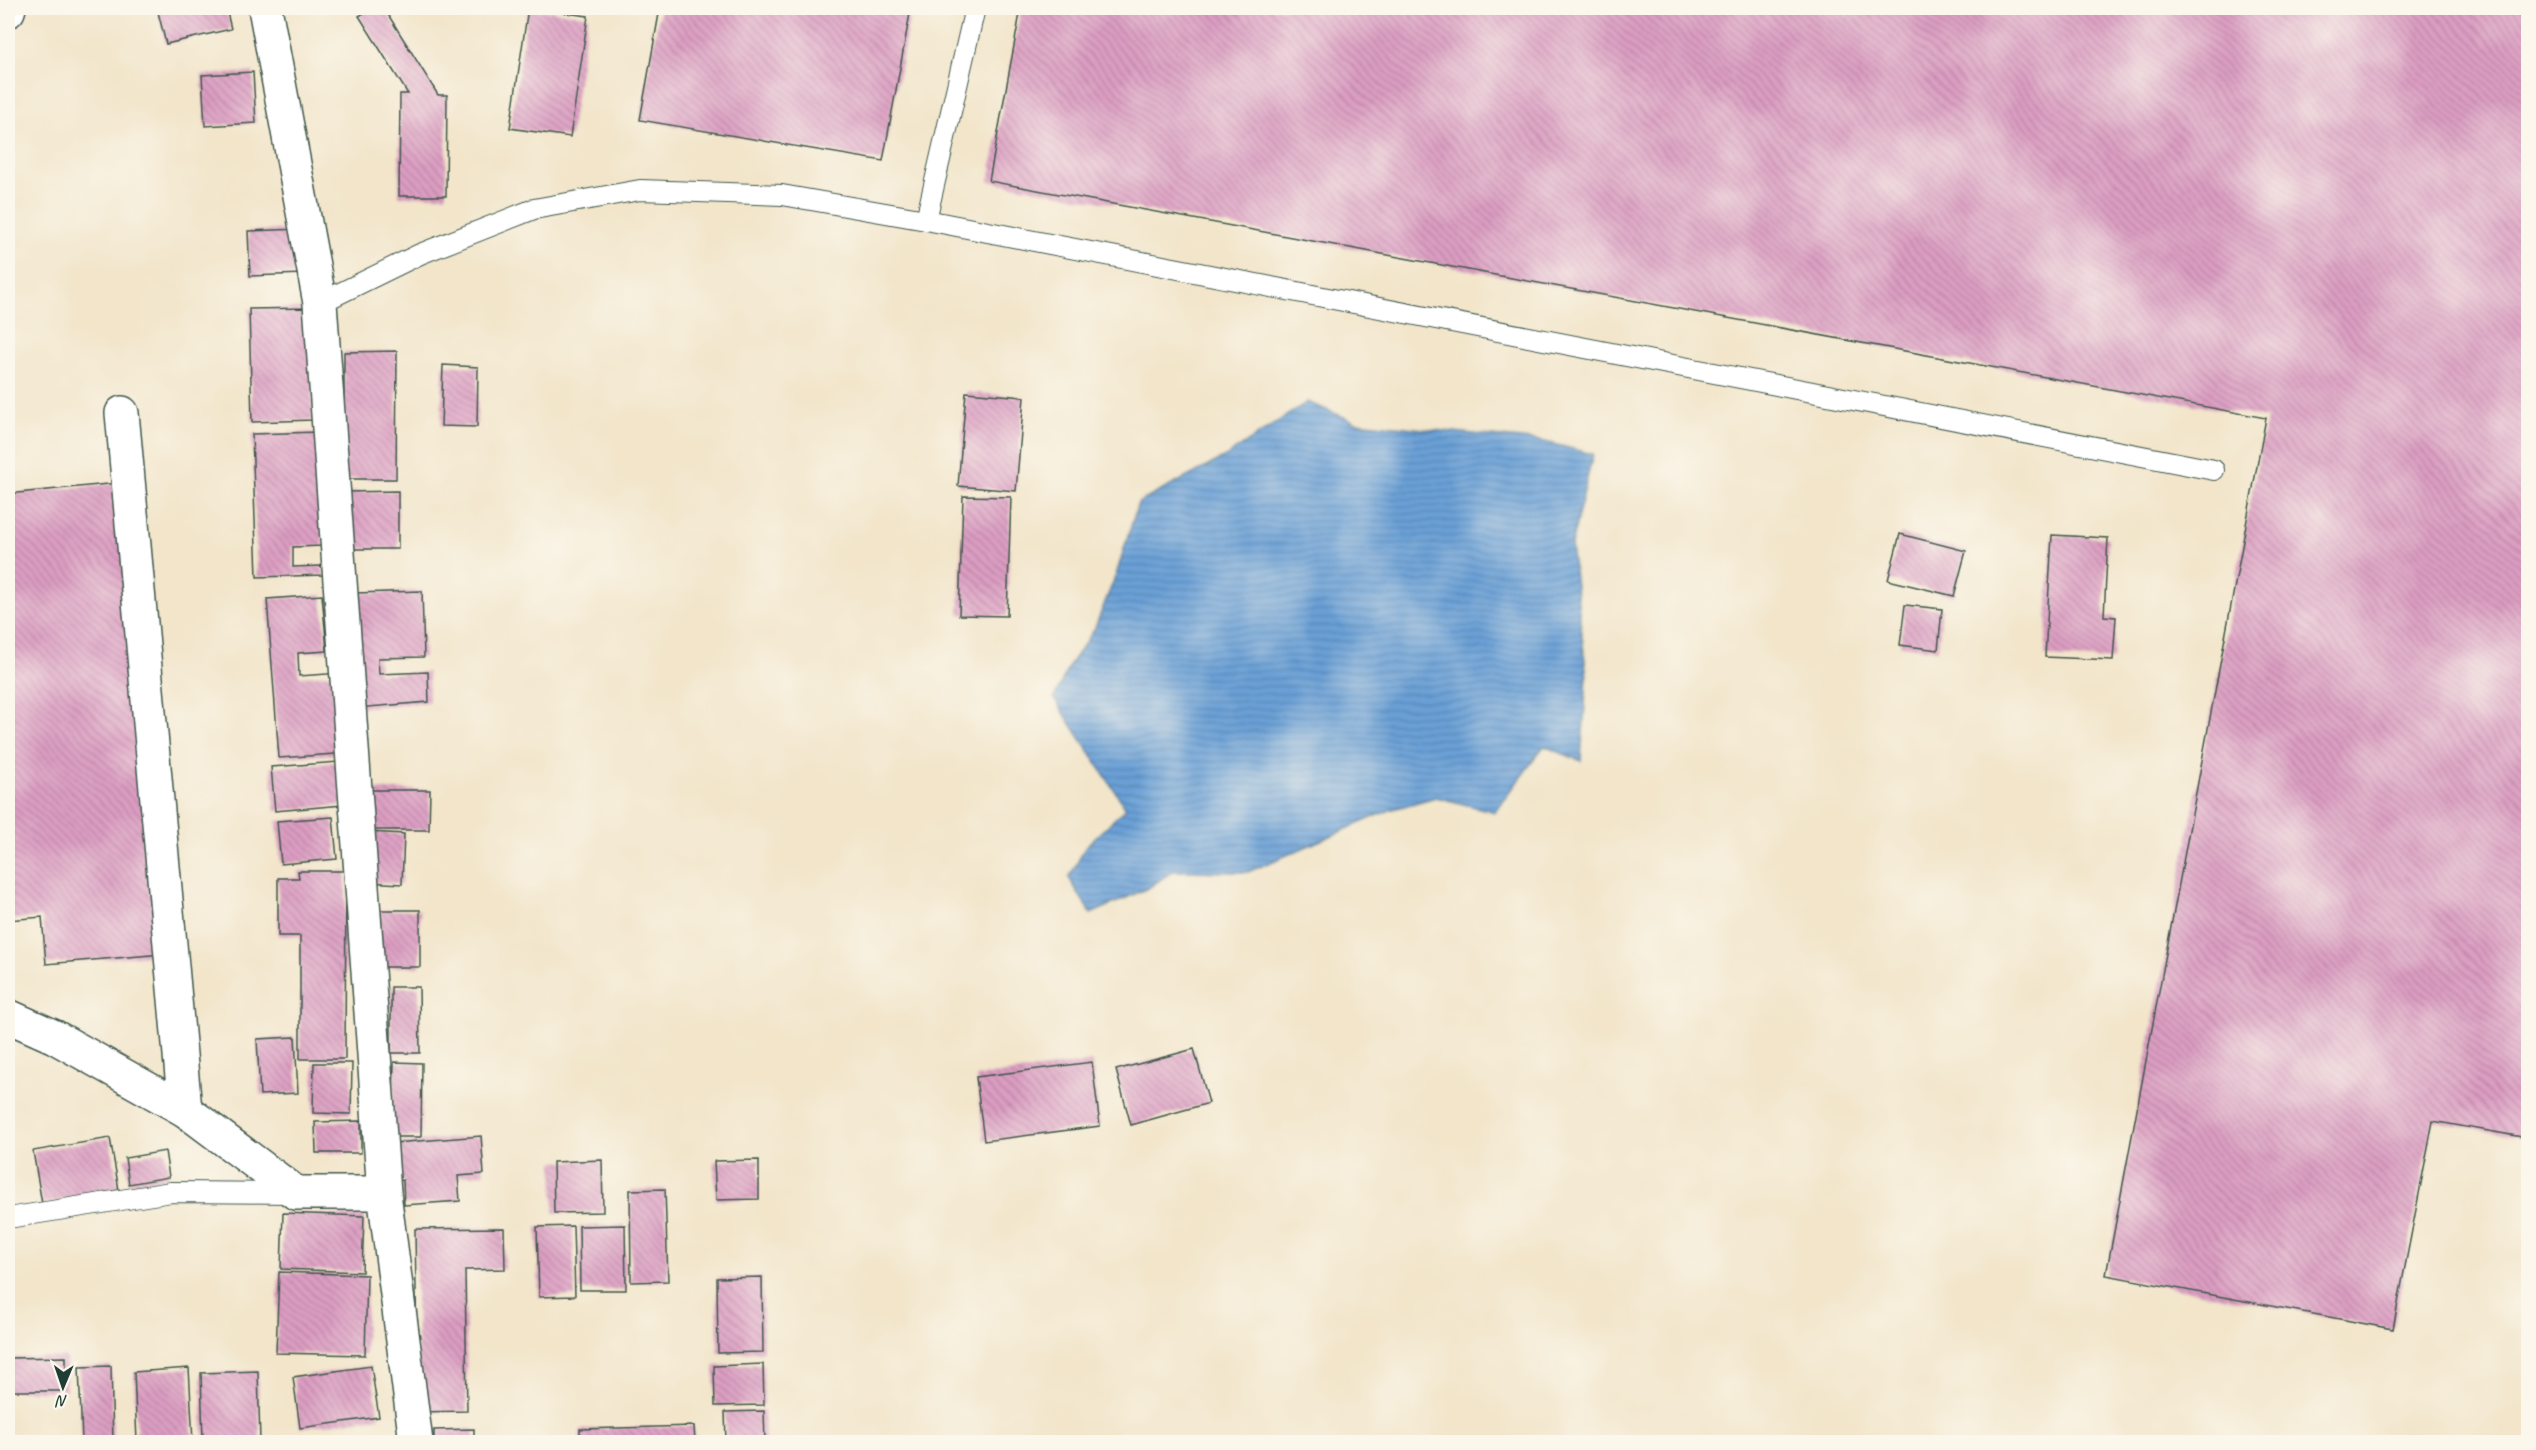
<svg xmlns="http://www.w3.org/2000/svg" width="2536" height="1450" viewBox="0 0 2536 1450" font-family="Caveat,sans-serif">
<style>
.water{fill:url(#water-rules);stroke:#446e86;stroke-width:1.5}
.building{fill:url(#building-back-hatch)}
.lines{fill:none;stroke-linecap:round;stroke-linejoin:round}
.service-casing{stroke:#3f564a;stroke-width:22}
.minor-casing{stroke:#3f564a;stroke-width:36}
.secondary-casing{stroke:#3f564a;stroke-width:36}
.service{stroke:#fff;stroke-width:20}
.minor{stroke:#fff;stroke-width:33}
.secondary{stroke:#fff;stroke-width:33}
</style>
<defs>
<pattern id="water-rules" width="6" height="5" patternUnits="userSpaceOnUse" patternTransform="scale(1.5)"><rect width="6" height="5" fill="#6aa0d7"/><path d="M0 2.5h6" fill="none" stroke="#5784af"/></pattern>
<pattern id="building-back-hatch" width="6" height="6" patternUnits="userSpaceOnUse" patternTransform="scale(1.5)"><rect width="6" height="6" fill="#dd9ec3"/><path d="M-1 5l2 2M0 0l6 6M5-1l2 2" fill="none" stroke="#b3829f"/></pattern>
</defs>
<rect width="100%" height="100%" fill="#fbf7ec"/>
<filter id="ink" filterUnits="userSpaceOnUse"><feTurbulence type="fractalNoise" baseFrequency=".0167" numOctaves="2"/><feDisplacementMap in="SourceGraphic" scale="12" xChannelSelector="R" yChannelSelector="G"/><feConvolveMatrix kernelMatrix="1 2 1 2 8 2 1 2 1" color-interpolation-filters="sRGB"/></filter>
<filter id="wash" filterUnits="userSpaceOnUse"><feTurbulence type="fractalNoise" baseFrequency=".008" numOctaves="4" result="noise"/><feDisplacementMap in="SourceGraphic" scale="24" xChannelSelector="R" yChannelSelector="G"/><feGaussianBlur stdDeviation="1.35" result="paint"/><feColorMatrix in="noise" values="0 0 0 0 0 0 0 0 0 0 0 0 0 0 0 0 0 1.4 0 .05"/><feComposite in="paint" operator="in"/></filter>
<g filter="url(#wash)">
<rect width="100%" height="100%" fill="#f2e5ca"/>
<path class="water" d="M1307 402 1356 422 1541 441 1593 454 1571 545 1587 677 1581 761 1544 746 1495 812 1436 797 1390 810 1248 872 1173 871 1148 888 1091 914 1069 878 1086 846 1126 808 1054 698 1070 664 1094 630 1117 572 1138 503 1225 457Z"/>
<g id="blocks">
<g class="building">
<path d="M157 8H226L231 29 166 44Z"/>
<path d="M372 8H384L438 95H447L446 196H399L400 94H408L359 16Z"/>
<path d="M528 8 588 16 570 137 510 128Z"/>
<path d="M660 8H911L883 161 640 120Z"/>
<path d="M1021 8H2528V1138L2433 1121 2393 1329 2106 1275 2266 418 989 181Z"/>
<path d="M253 72 256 123 205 126 202 75Z"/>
<path d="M301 229 303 274 250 276 248 231Z"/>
<path d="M311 308 313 420 252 422 249 309Z"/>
<path d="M397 351 396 479H344V352Z"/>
<path d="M443 365 478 367 477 427 441 426Z"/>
<path d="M966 392 1024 397 1016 491 958 486Z"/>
<path d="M319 432 323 546 293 547V567L323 566 324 575 257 577 252 434Z"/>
<path d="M118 483 163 954 46 964 42 917 8 920V494Z"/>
<path d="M398 491V549H345V492Z"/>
<path d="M963 496 1011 497 1007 616 959 615Z"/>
<path d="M1900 534 1966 551 1954 596 1888 580Z"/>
<path d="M2052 535 2108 538 2104 616 2116 617 2113 660 2045 657Z"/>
<path d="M422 591 424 657 378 658 379 674 428 672 429 702 356 708 355 593Z"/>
<path d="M322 595 327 651 298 653 299 676 342 673 349 753 279 758 267 599Z"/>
<path d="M1905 605 1942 609 1938 650 1900 645Z"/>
<path d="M339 762 343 805 275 811 271 767Z"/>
<path d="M363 790H430L429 830H363Z"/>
<path d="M333 817 337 859 281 864 277 821Z"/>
<path d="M369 832 404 834 402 884 367 882Z"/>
<path d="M298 871H346L345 1059H300V936H278V878H299Z"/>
<rect x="374" y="910" width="46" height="57"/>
<path d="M391 987H419L420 1053H391Z"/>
<path d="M295 1037 298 1093 260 1095 257 1039Z"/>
<path d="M1194 1049 1209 1103 1131 1125 1116 1070Z"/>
<path d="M394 1062 422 1063 421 1137H392Z"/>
<path d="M1092 1062 1100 1126 984 1141 976 1077Z"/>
<path d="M314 1063H352L351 1114 313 1113Z"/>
<path d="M361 1121V1153H316L315 1122Z"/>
<path d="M481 1136 484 1174 458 1176 460 1201 404 1205 403 1180 396 1181 394 1143Z"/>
<path d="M110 1138 119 1190 42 1204 33 1151Z"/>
<path d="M165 1151 169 1177 129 1184 125 1158Z"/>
<path d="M602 1160 603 1212 554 1213 553 1162Z"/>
<path d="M759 1160V1199L716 1200 714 1161Z"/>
<path d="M665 1189 668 1281 631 1282 630 1190Z"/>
<path d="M283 1213 364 1216 362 1272 281 1269Z"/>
<path d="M625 1225 626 1290H580L579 1226Z"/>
<path d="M573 1226 575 1296 539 1297 537 1227Z"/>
<path d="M504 1228 505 1269 465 1270 467 1411 418 1412 415 1229Z"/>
<path d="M279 1272 367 1275 365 1355 276 1353Z"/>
<path d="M762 1277 763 1352 718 1353 717 1278Z"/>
<path d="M66 1357V1391H8V1358Z"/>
<path d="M763 1364 764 1405 715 1406 714 1366Z"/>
<path d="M111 1366 113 1442H82L79 1367Z"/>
<path d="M371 1366 379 1417 300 1428 293 1377Z"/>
<path d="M189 1368 193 1442H137L134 1372Z"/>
<path d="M258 1371 260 1442H203L201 1373Z"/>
<path d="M764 1411 765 1442H726L725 1412Z"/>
<path d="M694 1426 695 1442H580V1429Z"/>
<path d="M474 1429V1442H434V1430Z"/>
</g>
</g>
</g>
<g filter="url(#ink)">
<use href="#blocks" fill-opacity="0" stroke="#3f564a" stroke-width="1.5"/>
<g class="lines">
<g class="service-casing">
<g id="service">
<path d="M975 8 926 220 2214 470"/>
<path d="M320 303 420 254 534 209 640 190 782 195 926 220"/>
<path d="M8 1218 171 1192 293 1193"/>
</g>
</g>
<g class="minor-casing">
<g id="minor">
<path d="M265 8 320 303 384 1193"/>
<path d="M122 413 185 1110"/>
<path d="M8 1016 55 1037 185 1110 296 1193H384L416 1442"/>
</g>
</g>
<g class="secondary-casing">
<path id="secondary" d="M8 11 9 8"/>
</g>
<use href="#service" class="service"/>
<use href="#minor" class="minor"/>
<use href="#secondary" class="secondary"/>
</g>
</g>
<rect width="2536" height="1450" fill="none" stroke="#fbf7ec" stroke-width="30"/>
<g transform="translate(63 1387) rotate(182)" stroke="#fbf7ec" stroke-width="4.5" paint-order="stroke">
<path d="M0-4.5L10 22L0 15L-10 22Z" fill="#1f3d34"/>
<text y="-9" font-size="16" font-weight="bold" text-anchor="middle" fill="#1f3d34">N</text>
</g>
</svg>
